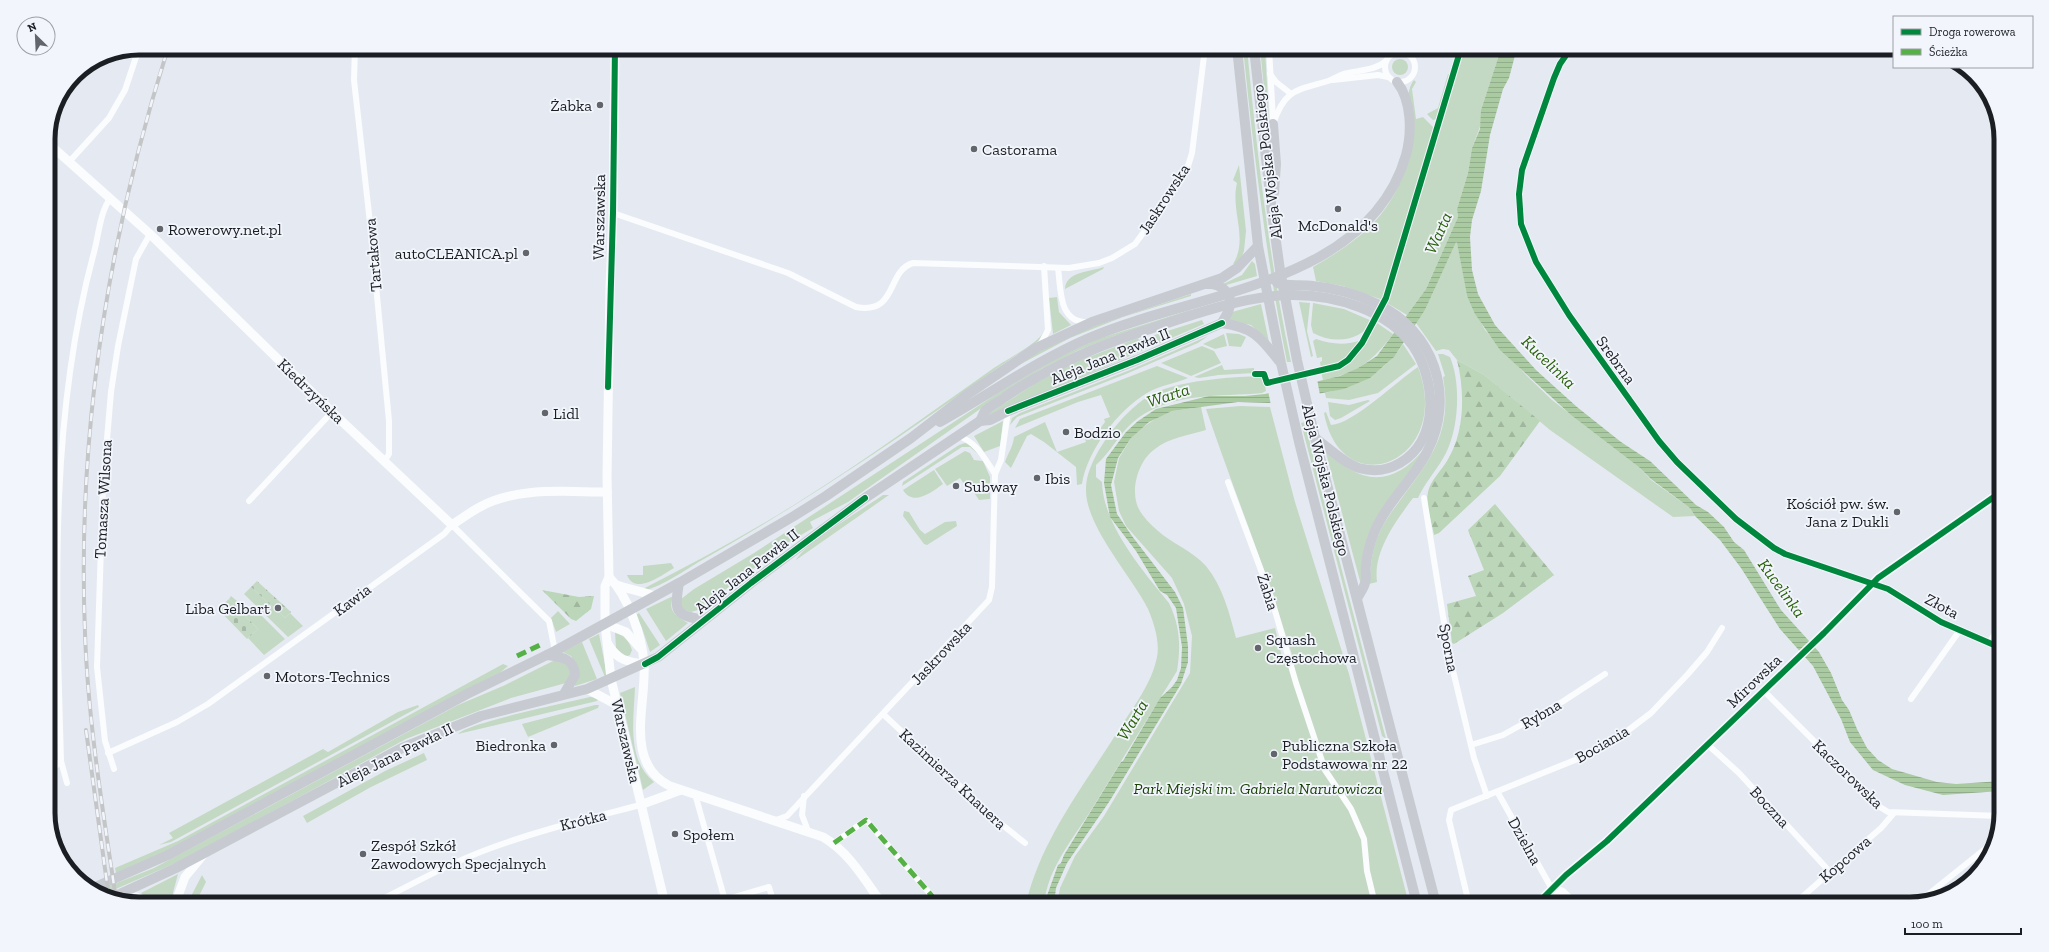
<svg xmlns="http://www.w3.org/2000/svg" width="2049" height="952" viewBox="0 0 2049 952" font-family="'Zilla Slab',serif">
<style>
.green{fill:#c4d9c3}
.forest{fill:url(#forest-firs)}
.cemetery{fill:url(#cemetery-stones)}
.water{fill:url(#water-rules)}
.pier{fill:#e5eaf2}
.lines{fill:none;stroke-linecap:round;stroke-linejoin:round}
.street{stroke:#fbfcfd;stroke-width:6}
.secondary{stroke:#fbfcfd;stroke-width:9}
.primary{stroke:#c7cbd1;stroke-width:10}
.rail-casing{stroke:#c4c5c7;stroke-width:4}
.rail{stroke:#f2f6fc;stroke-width:2.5;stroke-dasharray:8;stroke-linecap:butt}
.quiet{stroke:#55b145;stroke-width:5;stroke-dasharray:10 5;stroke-linecap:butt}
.cycleway-casing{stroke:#f2f6fc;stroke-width:8}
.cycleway{stroke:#00873e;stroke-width:6}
.poi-dot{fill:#62666c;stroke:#f2f6fc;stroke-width:1.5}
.labels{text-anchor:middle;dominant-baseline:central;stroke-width:3.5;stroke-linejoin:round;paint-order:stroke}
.poi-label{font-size:16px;fill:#1b1f24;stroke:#f2f6fc;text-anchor:start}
.street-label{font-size:16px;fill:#1b1f24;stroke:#f2f6fc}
.park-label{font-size:16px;font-style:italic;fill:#173f00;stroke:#f2f6fc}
.water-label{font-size:17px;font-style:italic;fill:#2a5f09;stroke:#f2f6fc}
.rim{fill:none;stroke:#1b1f24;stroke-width:5}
</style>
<defs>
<pattern id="forest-firs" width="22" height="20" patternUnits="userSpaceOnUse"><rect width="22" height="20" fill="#bbd6b8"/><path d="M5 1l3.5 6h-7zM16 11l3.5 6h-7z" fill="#a0b79e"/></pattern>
<pattern id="cemetery-stones" width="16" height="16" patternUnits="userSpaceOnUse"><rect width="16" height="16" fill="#c4d9c3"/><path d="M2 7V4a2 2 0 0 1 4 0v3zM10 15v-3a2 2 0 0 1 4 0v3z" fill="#a8baa7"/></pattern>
<pattern id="water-rules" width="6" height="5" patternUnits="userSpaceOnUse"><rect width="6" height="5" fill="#aacaa2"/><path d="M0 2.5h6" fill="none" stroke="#92ad8b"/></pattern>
</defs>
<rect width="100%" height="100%" fill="#e5eaf2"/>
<g class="green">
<path d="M1243 48H1247C1257 153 1269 259 1291 362H1287C1266 258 1254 154 1243 48Z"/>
<path d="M1260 48H1265L1269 120 1267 119Z"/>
<path d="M1464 48 1500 52 1481 110V124L1472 148 1468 173 1457 209 1458 217 1426 289 1407 315 1387 303Z"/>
<circle cx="1400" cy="67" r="8"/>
<path d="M1448 74H1450L1437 119 1433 120 1427 114 1438 108Z"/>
<path d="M1414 80 1416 82 1412 89 1416 119 1423 117 1434 128 1383 300 1343 286 1316 281 1313 267C1353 244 1384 222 1401 180 1403 173 1408 165 1409 157 1409 138 1402 94 1414 80Z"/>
<path d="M1239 165 1246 231 1244 251 1240 262 1233 264C1249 239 1230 210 1237 183L1233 180Z"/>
<path d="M1455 242H1457L1467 296 1485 330 1526 375 1552 400 1640 468 1651 480 1690 508 1695 516 1673 517 1550 430 1484 375 1457 360 1449 350 1443 349 1436 351 1416 323 1425 310Z"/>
<path d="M1252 261 1255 264 1257 276 1223 286V284L1242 275Z"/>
<path d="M1104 267 1103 269 1065 289C1066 271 1090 272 1104 267Z"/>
<path d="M1191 294V296L1123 317 1070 338 1021 364 970 399 1038 352 1086 329Z"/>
<path d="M1057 297 1059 312 1071 325 1053 334 1049 298Z"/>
<path d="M1299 302 1310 303 1307 331 1313 356 1311 357Z"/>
<path d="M1313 303 1344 309 1372 321C1361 342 1333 344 1313 333L1311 325Z"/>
<path d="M1261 304 1269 342 1251 325 1228 320 1232 312Z"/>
<path d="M1190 310 1191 312 1114 336 1079 350 1041 369 1000 395 848 502 810 522 813 528 789 542 698 610 691 612 682 609 681 599 694 589 754 553 998 393 1057 358 1098 339Z"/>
<path d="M1202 320 1204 324 986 418 985 416 1036 383 1068 365 1138 338 1139 340Z"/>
<path d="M1377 323 1393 334C1372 362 1357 373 1323 380L1321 372C1354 367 1362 350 1377 323Z"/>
<path d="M1044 331 1043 336 1037 342C1001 364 969 389 935 412 858 466 779 517 697 563 686 570 653 592 641 590 694 563 746 535 797 503 863 462 927 415 991 370 1004 360 1039 344 1044 331Z"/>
<path d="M1226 333 1239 334 1246 337 1241 347 1229 346Z"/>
<path d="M1224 334 1227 346 1215 349 1203 344Z"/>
<path d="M1208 336 1198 343 1126 374 1017 417 1010 425 1012 418 1020 413 1130 370Z"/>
<path d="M1316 339C1332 344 1345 346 1361 340L1362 342 1346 360 1321 368 1320 362 1322 361V357L1317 358 1313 341Z"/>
<path d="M1403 344 1416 364 1378 393 1349 400 1326 398 1325 393C1356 386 1385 373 1403 344Z"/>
<path d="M1202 346 1214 351 1221 363 1191 376 1161 363Z"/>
<path d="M1438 354H1443L1450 357C1461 383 1459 427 1446 453 1438 469 1425 482 1418 498H1413C1396 521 1373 551 1377 582L1369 584C1371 568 1371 553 1377 539 1383 522 1394 509 1404 495 1434 456 1452 428 1443 377L1445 376Z"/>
<path d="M1222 365 1224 370 1254 368V373L1219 375 1199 378 1194 377Z"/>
<path d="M1157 366 1188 378C1175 384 1160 385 1147 393 1118 410 1087 451 1082 484L1077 485 1076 467 1044 442 1031 434 1027 436 1011 468 1005 462C1008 453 1013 447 1014 437L1045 422 1057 452 1086 442 1085 439 1096 434 1105 422 1104 419 1110 417 1101 395 1078 402 1015 428 1020 419Z"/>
<path d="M1418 367C1454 463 1341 506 1324 413L1326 412 1331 425C1353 424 1398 380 1418 367Z"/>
<path d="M1263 376 1266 391 1262 393C1221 397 1174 392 1138 418 1121 430 1112 451 1096 465V477L1102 482C1103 525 1143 571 1169 603 1180 626 1181 646 1177 671 1149 716 1121 761 1093 807 1074 838 1048 867 1044 904H1026C1041 839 1085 784 1120 728 1134 706 1152 683 1157 657 1160 642 1154 623 1148 609 1131 575 1085 526 1086 489 1086 469 1100 447 1111 432 1122 418 1134 405 1149 396 1176 380 1231 377 1263 376Z"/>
<path d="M1368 400 1370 401 1341 418 1335 420 1330 416 1328 402 1349 405Z"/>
<path d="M1240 406 1270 407 1295 502 1349 674 1409 904H1057L1060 888 1075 856 1104 816 1190 673 1192 636 1184 604 1172 578 1126 526 1119 511 1114 482 1119 458 1131 438 1136 432 1158 417 1172 411 1201 407 1206 430C1190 435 1168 438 1155 449 1140 459 1132 484 1136 501 1138 512 1149 523 1157 530 1171 543 1193 551 1206 566 1223 587 1229 612 1236 638L1275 628 1282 657 1292 655C1267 572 1234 491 1206 409Z"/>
<path d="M1003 421 1000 446 984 452 974 436Z"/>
<path d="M1305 422 1322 494 1386 739 1382 736 1301 423Z"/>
<path d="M965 443 969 444 979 455 970 447H962L902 486 903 482 959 445Z"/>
<path d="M1325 449C1358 484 1392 489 1424 449L1425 450 1378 517 1361 585Z"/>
<path d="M965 451 970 453 974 460 983 461 990 477V499L979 500 967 482 964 484 960 478 947 486 935 469Z"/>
<path d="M934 470 943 484C932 492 913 507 903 490Z"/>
<path d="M883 495H889L796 560C805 543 865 508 883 495Z"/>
<path d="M904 511 909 512 920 530 925 534 945 522 956 521 957 526 927 545 924 544 903 516Z"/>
<path d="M671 563 674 568C662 575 635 596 627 575H643V566Z"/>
<path d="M251 587 285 618 290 613 303 626 288 637 244 594Z"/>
<path d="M231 596 248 610 258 612 285 639 264 655 248 638 258 629 229 599Z"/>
<path d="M671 597H673C667 612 678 617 688 623L666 641 646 609Z"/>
<path d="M558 611 570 624 556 632 551 618Z"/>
<path d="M639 613 660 645 650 652 642 628 636 615Z"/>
<path d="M615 632C625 636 629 641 632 650L630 655 625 657 616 648Z"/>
<path d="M599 634 607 675 605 677 589 639Z"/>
<path d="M582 642 597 679 575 686 576 664 571 656 563 652Z"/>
<path d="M560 660 570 668V677L566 683 511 698 406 739 187 858 102 895 97 891 154 868 458 705 503 686 553 661Z"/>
<path d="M503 664 508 666 496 676 164 852 116 873 115 868 178 841Z"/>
<path d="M635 687C634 719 626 759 654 782L643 790 620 693Z"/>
<path d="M590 697 599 698 597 701 458 734C466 723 570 702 590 697Z"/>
<path d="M418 705 419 707 171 842 159 845 173 838 169 833 323 749 328 752 398 712Z"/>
<path d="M595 705H599L598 708 528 737 522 724Z"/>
<path d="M424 753 427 760 371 787 307 823 303 816 385 771Z"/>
<path d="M178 874 170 904H153L141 893Z"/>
<path d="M202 875 206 882 195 904H187Z"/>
</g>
<g class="forest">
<path d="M1457 360 1484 375 1540 421 1500 476 1439 533 1434 535C1432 522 1425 505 1428 492 1430 481 1441 471 1447 461 1465 432 1465 392 1457 360Z"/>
<path d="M1495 504 1554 575 1503 613 1454 644 1452 643 1447 604 1476 596 1468 576 1484 570 1468 530Z"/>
<path d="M542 590 579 597 594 596 591 609 576 621 571 619Z"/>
</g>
<g class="cemetery">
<path d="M257 581 291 612 285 618 251 587Z"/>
<path d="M229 599 258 629 247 639 218 609Z"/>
</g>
<path class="water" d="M1473 48H1517L1509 78 1503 89 1490 135 1481 191 1472 220 1470 237 1472 270 1478 294 1495 325 1536 370 1577 407 1621 442 1650 461 1696 505 1708 512 1724 527 1734 542 1744 550 1781 610 1819 652 1831 673 1842 700 1849 710 1857 729 1867 748 1878 760 1892 769 1937 782 1956 784 2001 781V791L1943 795 1905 785 1873 770 1850 742 1841 719 1813 666 1780 629 1741 568 1720 540 1695 516 1690 508 1651 479 1640 468 1571 415 1500 350 1475 314 1467 296 1457 243 1456 242 1425 310 1394 357 1370 378 1344 389 1269 403 1238 402 1172 411 1149 422 1131 438 1118 458 1111 485 1117 514 1132 536 1175 592 1183 608 1188 646V662L1181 684 1109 802 1067 863 1056 888 1054 904H1044L1058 865 1061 863 1064 855 1121 762 1123 761 1160 698 1172 687 1177 680 1181 668 1182 647 1176 608 1167 595 1160 591 1136 551 1110 517 1104 483 1106 459 1126 432 1138 421 1156 409 1209 396H1245L1265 394 1340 376 1358 368 1377 356 1426 289 1458 217 1457 209 1468 173 1472 148 1480 129 1481 110 1500 52 1473 50Z"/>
<path class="pier" d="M1317 379 1320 395 1271 405 1268 391Z"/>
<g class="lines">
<g class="street">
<path d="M355 48 354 80 370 223 389 421V454L384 462"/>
<path d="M1269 48 1273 120"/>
<path d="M1571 48 1560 64 1554 78 1522 170 1519 194 1521 224 1536 262 1569 315 1659 441 1677 462 1736 519 1774 548 1785 554 1888 589 1941 622 2001 648"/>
<circle cx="1400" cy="67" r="15"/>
<path d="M1270 74 1276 82 1290 93"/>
<path d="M1333 80 1378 75 1388 77"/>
<path d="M1273 124C1285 89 1295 91 1328 81 1334 79 1341 74 1348 73 1361 70 1376 70 1386 61"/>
<path d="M69 162 109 118 125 90 139 48"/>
<path d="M613 213 788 273 856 307C898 315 886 271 913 263L1069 268 1099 263 1112 258 1135 244 1165 203 1188 166 1192 153 1205 48"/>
<path d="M1058 268C1061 289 1058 323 1088 322"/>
<path d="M1040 345 1048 330 1044 266"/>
<path d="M958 436C977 442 984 458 995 474"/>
<path d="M1228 482 1271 597 1296 683 1325 770 1351 809 1364 839 1367 871 1375 904"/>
<path d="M1424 498 1449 654 1474 758 1487 796"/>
<path d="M1990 499 2001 515"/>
<path d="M249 501 332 412"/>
<path d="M48 561H57"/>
<path d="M1989 643 1994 635 2001 628"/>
<path d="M1763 690 1880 807 1888 812 2000 816"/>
<path d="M1911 699 1960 630"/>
<path d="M883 714 995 819 1025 843"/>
<path d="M1707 744 1739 773 1830 872"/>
<path d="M1471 745 1503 735 1562 702 1605 674"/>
<path d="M108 753 177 722 208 704 444 534 452 525 549 621 555 651"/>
<path d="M114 769 105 741 97 667 103 486 111 392 118 346 136 259 150 234"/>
<path d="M48 773 61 761"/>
<path d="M67 783 61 761C56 592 49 421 93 256 98 240 100 211 110 199"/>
<path d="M1498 793 1552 889"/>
<path d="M695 794 726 904"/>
<path d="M804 796 802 815 808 831"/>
<path d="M776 820 787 816 989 600 992 587 995 474 1001 460 1008 411"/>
<path d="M834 843 866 820 939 904"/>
<path d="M725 900 769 887 774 904"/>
<path d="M1920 901 1996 840"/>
<path d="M373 904C412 884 450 863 491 848 540 830 590 818 640 805"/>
<path d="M1469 904 1449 820 1451 810 1585 756 1622 735 1651 713 1688 674 1707 652 1722 628"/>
<path d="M1794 904 1881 828 1894 813"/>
</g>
<g class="secondary">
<path d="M615 48 613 213 610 287 607 476 609 577 605 586V624L611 679 665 904"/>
<path d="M48 143 150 234 332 412 452 525C461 519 469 513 478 508 517 486 564 492 607 492"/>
<path d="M609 577C628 596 642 636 644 663 647 703 623 763 670 786L823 837C849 852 865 880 882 904"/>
<path d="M617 585C630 590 642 591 654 596"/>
<path d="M605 624 626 632 640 648"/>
<path d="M608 644C617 660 627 662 645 664"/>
<path d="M587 689 617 705"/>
<path d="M640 805 681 790"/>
<path d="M1552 889 1562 892 1574 904"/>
<path d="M1552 889 1555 897 1560 904"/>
<path d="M120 900 136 897 149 904"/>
<path d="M175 904 185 877 204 854"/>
<path d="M1537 904 1566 875 1607 841 1824 633 1878 578 2001 492"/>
</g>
<g class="primary">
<path d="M1237 48 1258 246 1281 363 1299 442 1417 904"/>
<path d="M1254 48 1272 213 1280 270 1297 360 1315 438 1436 904"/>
<path d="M1273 124 1276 164 1274 193"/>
<path d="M1277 283C1288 287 1302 284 1313 286 1335 288 1357 294 1377 304 1434 331 1456 396 1427 452 1413 480 1386 503 1374 533 1370 543 1367 554 1366 565 1365 571 1367 577 1365 583 1364 588 1359 594 1357 599"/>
<path d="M1207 284C1221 283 1234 294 1229 309 1228 314 1224 318 1222 323"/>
<path d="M1222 323C1255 328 1260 337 1280 362"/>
<path d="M980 421C982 418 983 414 985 411 990 406 999 402 1005 397 1045 370 1089 349 1135 334 1183 318 1243 295 1293 295 1335 295 1388 310 1413 346 1436 380 1440 440 1400 463 1388 470 1373 472 1359 468 1343 463 1329 448 1315 438"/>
<path d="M940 422C990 394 1036 361 1089 338 1195 292 1369 285 1406 155 1412 133 1412 101 1397 82"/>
<path d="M679 583C674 612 675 615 704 620"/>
<path d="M547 655C561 657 574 658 575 675L564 694"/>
<path d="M93 888 168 855 467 694 555 651 679 583 794 516 826 496 911 438 968 394 1036 348 1092 322 1222 278 1237 268 1258 246"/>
<path d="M111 898 176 868 402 748 481 716 587 689 658 657 751 583 865 498 980 421 990 420 1008 411 1137 360 1222 323"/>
</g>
<g class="rail-casing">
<g id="rail">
<path d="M86 730 109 898"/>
<path d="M116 899C103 811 88 722 85 633 77 435 108 237 168 48"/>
</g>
</g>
<use href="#rail" class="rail"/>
<g class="quiet">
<path d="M517 656 544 643"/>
<path d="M834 843 866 820 939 904"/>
</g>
<g class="cycleway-casing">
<g id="cycleway">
<path d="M1571 48 1560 64 1554 78 1522 170 1519 194 1521 224 1536 262 1569 315 1659 441 1677 462 1736 519 1774 548 1785 554 1888 589 1941 622 2001 648"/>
<path d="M1255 374H1264L1267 383 1339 366 1348 360 1362 343 1386 298 1461 48"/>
<path d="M608 387 613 213 615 48"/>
<path d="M1008 411 1137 360 1222 323"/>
<path d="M645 664 658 657 751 583 865 498"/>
<path d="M1537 904 1566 875 1607 841 1824 633 1878 578 2001 492"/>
</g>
</g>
<use href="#cycleway" class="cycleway"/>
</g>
<g class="poi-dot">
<circle cx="600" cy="105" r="4"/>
<circle cx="974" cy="149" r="4"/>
<circle cx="1338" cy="209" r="4"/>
<circle cx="160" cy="229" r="4"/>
<circle cx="526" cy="253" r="4"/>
<circle cx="545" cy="413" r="4"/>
<circle cx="1066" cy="432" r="4"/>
<circle cx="1037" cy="478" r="4"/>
<circle cx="956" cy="486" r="4"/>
<circle cx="1897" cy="512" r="4"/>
<circle cx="278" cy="608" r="4"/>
<circle cx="1258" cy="648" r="4"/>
<circle cx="267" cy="676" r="4"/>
<circle cx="554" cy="745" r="4"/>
<circle cx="1274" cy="754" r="4"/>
<circle cx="675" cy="834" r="4"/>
<circle cx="363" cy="854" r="4"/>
</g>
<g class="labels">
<g class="poi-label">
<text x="592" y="105" text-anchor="end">Żabka</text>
<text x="982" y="149">Castorama</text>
<text x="1338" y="225" text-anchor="middle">McDonald's</text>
<text x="168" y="229">Rowerowy.net.pl</text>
<text x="518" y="253" text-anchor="end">autoCLEANICA.pl</text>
<text x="553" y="413">Lidl</text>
<text x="1074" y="432">Bodzio</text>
<text x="1045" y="478">Ibis</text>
<text x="964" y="486">Subway</text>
<text x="1889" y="503" text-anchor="end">Kościół pw. św.<tspan x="1889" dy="18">Jana z Dukli</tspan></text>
<text x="270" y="608" text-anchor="end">Liba Gelbart</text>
<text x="1266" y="639">Squash<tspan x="1266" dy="18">Częstochowa</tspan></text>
<text x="275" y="676">Motors-Technics</text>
<text x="546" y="745" text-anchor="end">Biedronka</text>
<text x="1282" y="745">Publiczna Szkoła<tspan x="1282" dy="18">Podstawowa nr 22</tspan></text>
<text x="683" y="834">Społem</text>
<text x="371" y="845">Zespół Szkół<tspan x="371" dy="18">Zawodowych Specjalnych</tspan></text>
</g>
<g class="street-label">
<text transform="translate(1267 162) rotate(-97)">Aleja Wojska Polskiego</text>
<text transform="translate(1164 199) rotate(-57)">Jaskrowska</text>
<text transform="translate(599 217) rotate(-89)">Warszawska</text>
<text transform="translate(373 255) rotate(-95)">Tartakowa</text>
<text transform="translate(1110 356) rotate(-22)">Aleja Jana Pawła II</text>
<text transform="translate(1616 360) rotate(54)">Srebrna</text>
<text transform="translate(311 391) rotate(44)">Kiedrzyńska</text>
<text transform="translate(1326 480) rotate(76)">Aleja Wojska Polskiego</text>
<text transform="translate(103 499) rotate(-87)">Tomasza Wilsona</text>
<text transform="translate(747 571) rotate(-38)">Aleja Jana Pawła II</text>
<text transform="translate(1268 592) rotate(72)">Żabia</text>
<text transform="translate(352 600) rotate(-37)">Kawia</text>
<text transform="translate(1942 606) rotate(28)">Złota</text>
<text transform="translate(1449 648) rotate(79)">Sporna</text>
<text transform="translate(941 653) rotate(-47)">Jaskrowska</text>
<text transform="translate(1754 681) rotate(-44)">Mirowska</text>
<text transform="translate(1541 714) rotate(-30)">Rybna</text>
<text transform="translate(626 741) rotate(77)">Warszawska</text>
<text transform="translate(1602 744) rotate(-30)">Bociania</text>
<text transform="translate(395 755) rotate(-26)">Aleja Jana Pawła II</text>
<text transform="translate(1848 774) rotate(44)">Kaczorowska</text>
<text transform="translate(953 779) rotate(43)">Kazimierza Knauera</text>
<text transform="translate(1770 807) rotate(47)">Boczna</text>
<text transform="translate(583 820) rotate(-14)">Krótka</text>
<text transform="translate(1525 841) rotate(61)">Dzielna</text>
<text transform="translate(1845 859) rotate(-41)">Kopcowa</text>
</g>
<g class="park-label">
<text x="1258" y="788">Park Miejski im. Gabriela Narutowicza</text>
</g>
<g class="water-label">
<text transform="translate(1438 233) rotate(-66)">Warta</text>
<text transform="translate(1549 362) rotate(44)">Kucelinka</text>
<text transform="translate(1168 395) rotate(-18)">Warta</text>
<text transform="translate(1782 588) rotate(54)">Kucelinka</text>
<text transform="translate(1132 720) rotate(-59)">Warta</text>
</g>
</g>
<path d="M0 0H2049V952H0ZM139 55H1910A84 84 0 0 1 1994 139V813A84 84 0 0 1 1910 897H139A84 84 0 0 1 55 813V139A84 84 0 0 1 139 55Z" fill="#f2f6fc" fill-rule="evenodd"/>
<path class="rim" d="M139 55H1910A84 84 0 0 1 1994 139V813A84 84 0 0 1 1910 897H139A84 84 0 0 1 55 813V139A84 84 0 0 1 139 55Z"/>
<rect x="1893" y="16" width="140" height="52" fill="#f2f6fc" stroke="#9ca0a6"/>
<rect x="1901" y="29" width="20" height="6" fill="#00873e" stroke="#9ca0a6"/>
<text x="1929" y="36" font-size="12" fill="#1b1f24">Droga rowerowa</text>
<rect x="1901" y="49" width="20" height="6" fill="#55b145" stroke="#9ca0a6"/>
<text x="1929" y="56" font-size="12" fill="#1b1f24">Ścieżka</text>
<g transform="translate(36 36) rotate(336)"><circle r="19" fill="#f2f6fc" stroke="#9ca0a6"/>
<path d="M0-3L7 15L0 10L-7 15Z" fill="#62666c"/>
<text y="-6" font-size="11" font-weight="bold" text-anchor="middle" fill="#1b1f24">N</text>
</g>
<path d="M1905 928v6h116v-6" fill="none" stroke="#1b1f24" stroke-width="2"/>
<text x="1911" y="928" font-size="12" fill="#1b1f24" stroke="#f2f6fc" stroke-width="3" paint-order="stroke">100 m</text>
</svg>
